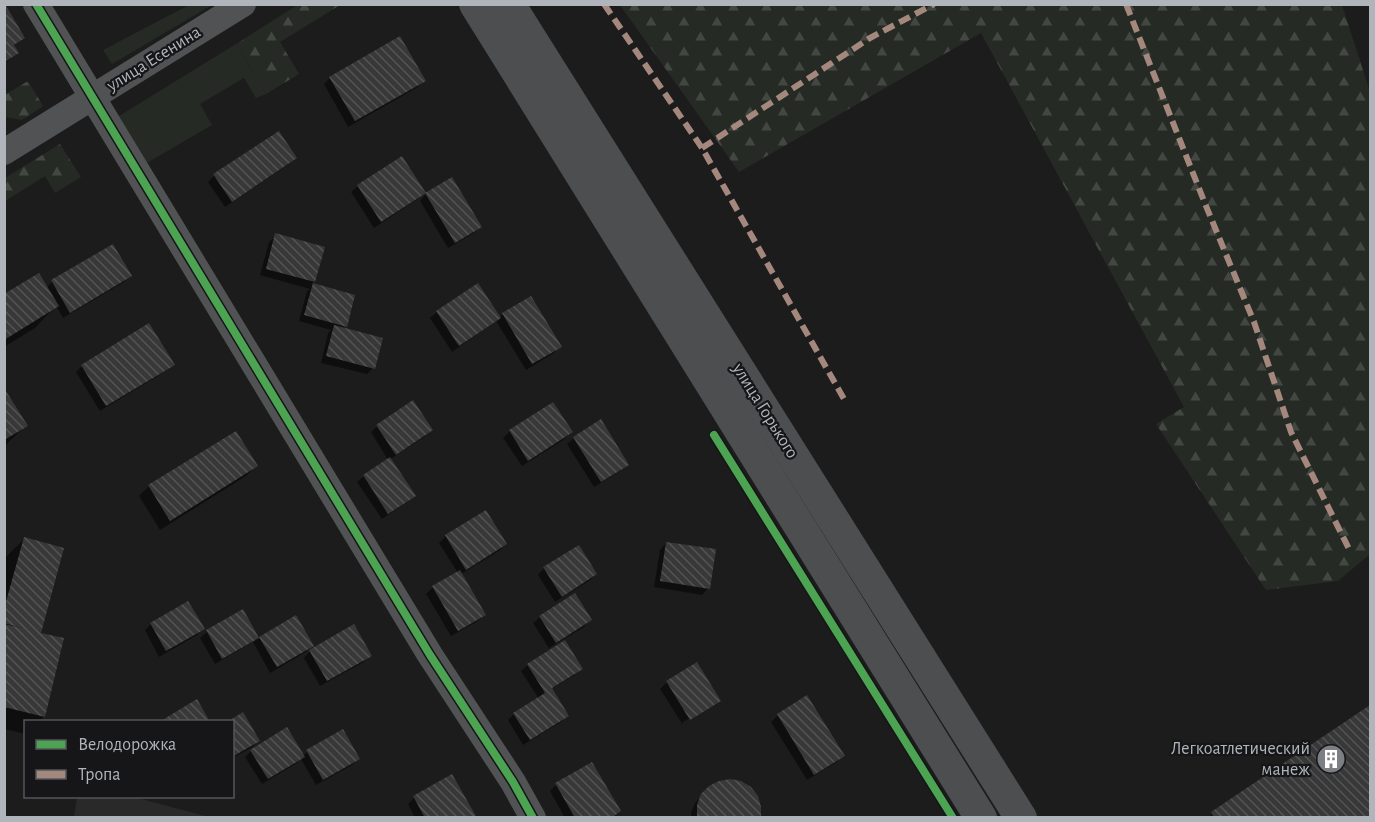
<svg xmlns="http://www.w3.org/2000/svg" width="1375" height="822" viewBox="0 0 1375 822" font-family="'Alegreya Sans',sans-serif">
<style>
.built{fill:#29292a}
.grass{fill:#252a24}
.forest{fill:url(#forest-firs)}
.shadow{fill:#0007}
.building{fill:url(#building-back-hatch)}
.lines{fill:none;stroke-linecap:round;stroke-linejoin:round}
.minor{stroke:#515254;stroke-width:26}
.major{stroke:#4d4e50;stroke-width:32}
.quiet{stroke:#a5887d;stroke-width:6;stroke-dasharray:12 6;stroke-linecap:butt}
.cycleway-casing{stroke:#161618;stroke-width:11}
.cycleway{stroke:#4ca352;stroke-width:8}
.labels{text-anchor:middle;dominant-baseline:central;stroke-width:4.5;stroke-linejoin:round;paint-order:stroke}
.street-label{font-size:18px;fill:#afb5ba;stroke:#161618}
.poi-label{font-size:18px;fill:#afb5ba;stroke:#161618;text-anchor:end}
</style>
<defs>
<pattern id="forest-firs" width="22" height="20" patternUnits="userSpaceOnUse" patternTransform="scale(1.5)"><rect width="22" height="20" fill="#252a24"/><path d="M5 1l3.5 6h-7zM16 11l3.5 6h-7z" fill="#424742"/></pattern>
<pattern id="building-back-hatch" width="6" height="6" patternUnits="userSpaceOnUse" patternTransform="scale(1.5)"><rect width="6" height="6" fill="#383839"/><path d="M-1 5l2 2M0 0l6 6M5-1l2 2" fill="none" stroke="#525354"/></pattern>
</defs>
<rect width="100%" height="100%" fill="#1c1c1c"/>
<path class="built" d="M77 797H134L209 817H74Z"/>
<g class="grass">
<path d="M189 5H212L112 64 103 50Z"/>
<path d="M236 44 266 94 256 98 244 78 200 104 212 125 147 163 119 116Z"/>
</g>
<g class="forest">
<path d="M299 4 340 5 280 42 299 74 266 94 236 44Z"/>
<path d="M620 5H1342L1370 92V554L1338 581 1266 590 1156 424 1184 407 981 33 739 172Z"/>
<path d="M28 81 43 106 22 120 5 117V95Z"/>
<path d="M60 144 81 177 55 193 45 176 5 201V178Z"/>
</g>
<g class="shadow">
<path d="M4 7 24 38 13 47 17 53 4 63Z"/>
<path d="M330 78 424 80 418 87 348 127 324 84Z"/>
<path d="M295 158 289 164 225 207 208 182 214 176Z"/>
<path d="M451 179 480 227 474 233 448 248 420 201 424 196Z"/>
<path d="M358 186 419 198 374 228 351 192Z"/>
<path d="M276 235 323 248 314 282 311 284 354 296 345 326 343 328 373 368 367 374 321 363 328 333 331 330 299 321 307 291 310 289 260 275 269 242Z"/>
<path d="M130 276 124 282 63 318 56 306 35 328 4 347V296L46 288 52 282Z"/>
<path d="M477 285 499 318 503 314 531 298 560 346 554 353 526 370 496 321 452 352 430 318 437 312Z"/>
<path d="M173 365 166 371 100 411 76 372 82 366Z"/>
<path d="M4 391 26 425 4 447Z"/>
<path d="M553 404 571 432 565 439 522 466 503 438 510 431Z"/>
<path d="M377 426 431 430 424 437 389 460 414 496 407 502 382 519 357 482 364 476 388 460 371 432Z"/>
<path d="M574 438 627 464 620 471 594 487 567 444Z"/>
<path d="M256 466 246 476 160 530 139 496 149 486Z"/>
<path d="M486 512 506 544 499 551 461 574 484 615 478 621 451 636 426 594 433 587 458 573 439 543 446 536Z"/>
<path d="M24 539 39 634 44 716 39 722H26V734L4 729V564L6 557Z"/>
<path d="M666 543 708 588 702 595 654 587 660 550Z"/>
<path d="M544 568 596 574 589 581 555 602 538 575Z"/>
<path d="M243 611 259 639 260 638 312 646 306 652 270 673 253 642 215 664 200 638 207 632Z"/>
<path d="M540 617 590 620 584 627 549 648 533 623Z"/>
<path d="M151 624 203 629 197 635 159 657 145 630Z"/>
<path d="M310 651 370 655 364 662 320 686 304 658Z"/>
<path d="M528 665 581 668 575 675 551 689 567 715 561 722 523 745 508 720 514 714 539 699 521 671Z"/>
<path d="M667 682 719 701 714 706V704L683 722V725L660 689Z"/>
<path d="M807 697 843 756 837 762 807 780 771 722 778 715Z"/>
<path d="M1370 706V818H1208L1212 814Z"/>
<path d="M242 714 258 741 251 748 232 758V722Z"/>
<path d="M342 731 358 759 352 765 316 785 301 759 297 763 262 784 245 757 251 751 303 756 307 752Z"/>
<path d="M556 785 619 811 613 818H565L550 791Z"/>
<path d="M710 787 760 818H691V813L695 803Z"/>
<path d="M414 798 475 818H415L408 804Z"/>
</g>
<g class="building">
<path d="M5 4 25 38 14 45 19 53 4 62Z"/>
<path d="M400 36 426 81 355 121 329 77Z"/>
<path d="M279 131 297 158 232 202 213 174Z"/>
<path d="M402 156 426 193 381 222 357 185Z"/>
<path d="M452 177 482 227 455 243 425 193Z"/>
<path d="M275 233 325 247 315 282 266 269Z"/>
<path d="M113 244 132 276 70 313 51 280Z"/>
<path d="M39 273 59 306 4 340V294Z"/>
<path d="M313 283 355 295 347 327 304 315Z"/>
<path d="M478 283 501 318 459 346 436 311Z"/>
<path d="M531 296 562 347 532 364 502 313Z"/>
<path d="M149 323 175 365 106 406 81 365Z"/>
<path d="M334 325 383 338 375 369 326 356Z"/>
<path d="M4 388 28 426 4 440Z"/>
<path d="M413 400 433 430 396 455 376 425Z"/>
<path d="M553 402 573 432 528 461 509 430Z"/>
<path d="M601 419 629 465 601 482 573 437Z"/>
<path d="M236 431 258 466 170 521 148 485Z"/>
<path d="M390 457 416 496 388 514 363 475Z"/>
<path d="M486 510 507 544 466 570 445 535Z"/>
<path d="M24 537 64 548 41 633 64 638 45 717 4 707V624L22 628 4 623V609Z"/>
<path d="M666 542 716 549 710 589 660 581Z"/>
<path d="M579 545 597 574 562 597 543 567Z"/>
<path d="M460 570 486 615 458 631 432 586Z"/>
<path d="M575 593 592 620 556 643 539 616Z"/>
<path d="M188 601 205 629 166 651 150 623Z"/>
<path d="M243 609 259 638 222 659 206 630Z"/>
<path d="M296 615 314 646 277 667 259 637Z"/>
<path d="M354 624 372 656 327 681 309 650Z"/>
<path d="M565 640 583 669 552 688 569 716 530 740 513 713 545 693 527 664Z"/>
<path d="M697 662 721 701 690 720 666 681Z"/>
<path d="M807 695 845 756 814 775 777 714Z"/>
<path d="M197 699 210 722H159Z"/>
<path d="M1370 705V818H1214L1211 812Z"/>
<path d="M243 712 260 741 232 757V722H227Z"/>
<path d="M287 727 305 757 268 779 250 750Z"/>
<path d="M343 729 360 759 323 780 306 750Z"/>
<path d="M592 762 621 811 611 818H575L555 783Z"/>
<path d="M452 774 477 818H425L413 796Z"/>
<path d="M730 779 741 781 751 787 758 796 761 807V818H697V805L701 794 709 786 719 781Z"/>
</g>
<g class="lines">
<g class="minor">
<path d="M36 4 430 655 513 782 533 818"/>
<path d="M4 152 243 4"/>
</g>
<g class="major">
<path d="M475 4 981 818"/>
<path d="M509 4 1021 818"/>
</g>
<g class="quiet">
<path d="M604 4 702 148 844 399"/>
<path d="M1126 4 1206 206 1254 322 1291 432 1349 549"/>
<path d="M702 148 870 38 934 4"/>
</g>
<g class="cycleway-casing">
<g id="cycleway">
<path d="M36 4 430 655 513 782 533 818"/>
<path d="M714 435 953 818"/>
</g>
</g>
<use href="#cycleway" class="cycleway"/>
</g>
<defs>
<g id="building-disc" transform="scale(1.5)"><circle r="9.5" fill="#7c7f83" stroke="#161618"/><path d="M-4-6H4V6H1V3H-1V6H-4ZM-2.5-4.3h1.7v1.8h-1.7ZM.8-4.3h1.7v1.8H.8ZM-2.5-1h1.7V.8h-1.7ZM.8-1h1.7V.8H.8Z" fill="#fff"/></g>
</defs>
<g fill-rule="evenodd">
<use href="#building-disc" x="1331" y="759"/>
</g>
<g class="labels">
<g class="street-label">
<text transform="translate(154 59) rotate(-32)">улица Есенина</text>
<text transform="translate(765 411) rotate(58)">улица Горького</text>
</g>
<g class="poi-label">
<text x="1310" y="749">Легкоатлетический<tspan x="1310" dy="21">манеж</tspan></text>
</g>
</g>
<rect width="1375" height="822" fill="none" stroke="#afb5ba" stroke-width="12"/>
<rect x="24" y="720" width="210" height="78" fill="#161618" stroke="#535659" stroke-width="1.5"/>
<rect x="36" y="740" width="30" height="9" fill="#4ca352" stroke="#535659" stroke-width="1.5"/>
<text x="78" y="750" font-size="18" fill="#afb5ba">Велодорожка</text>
<rect x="36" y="770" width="30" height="9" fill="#a5887d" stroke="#535659" stroke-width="1.5"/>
<text x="78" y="780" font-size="18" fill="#afb5ba">Тропа</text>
</svg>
